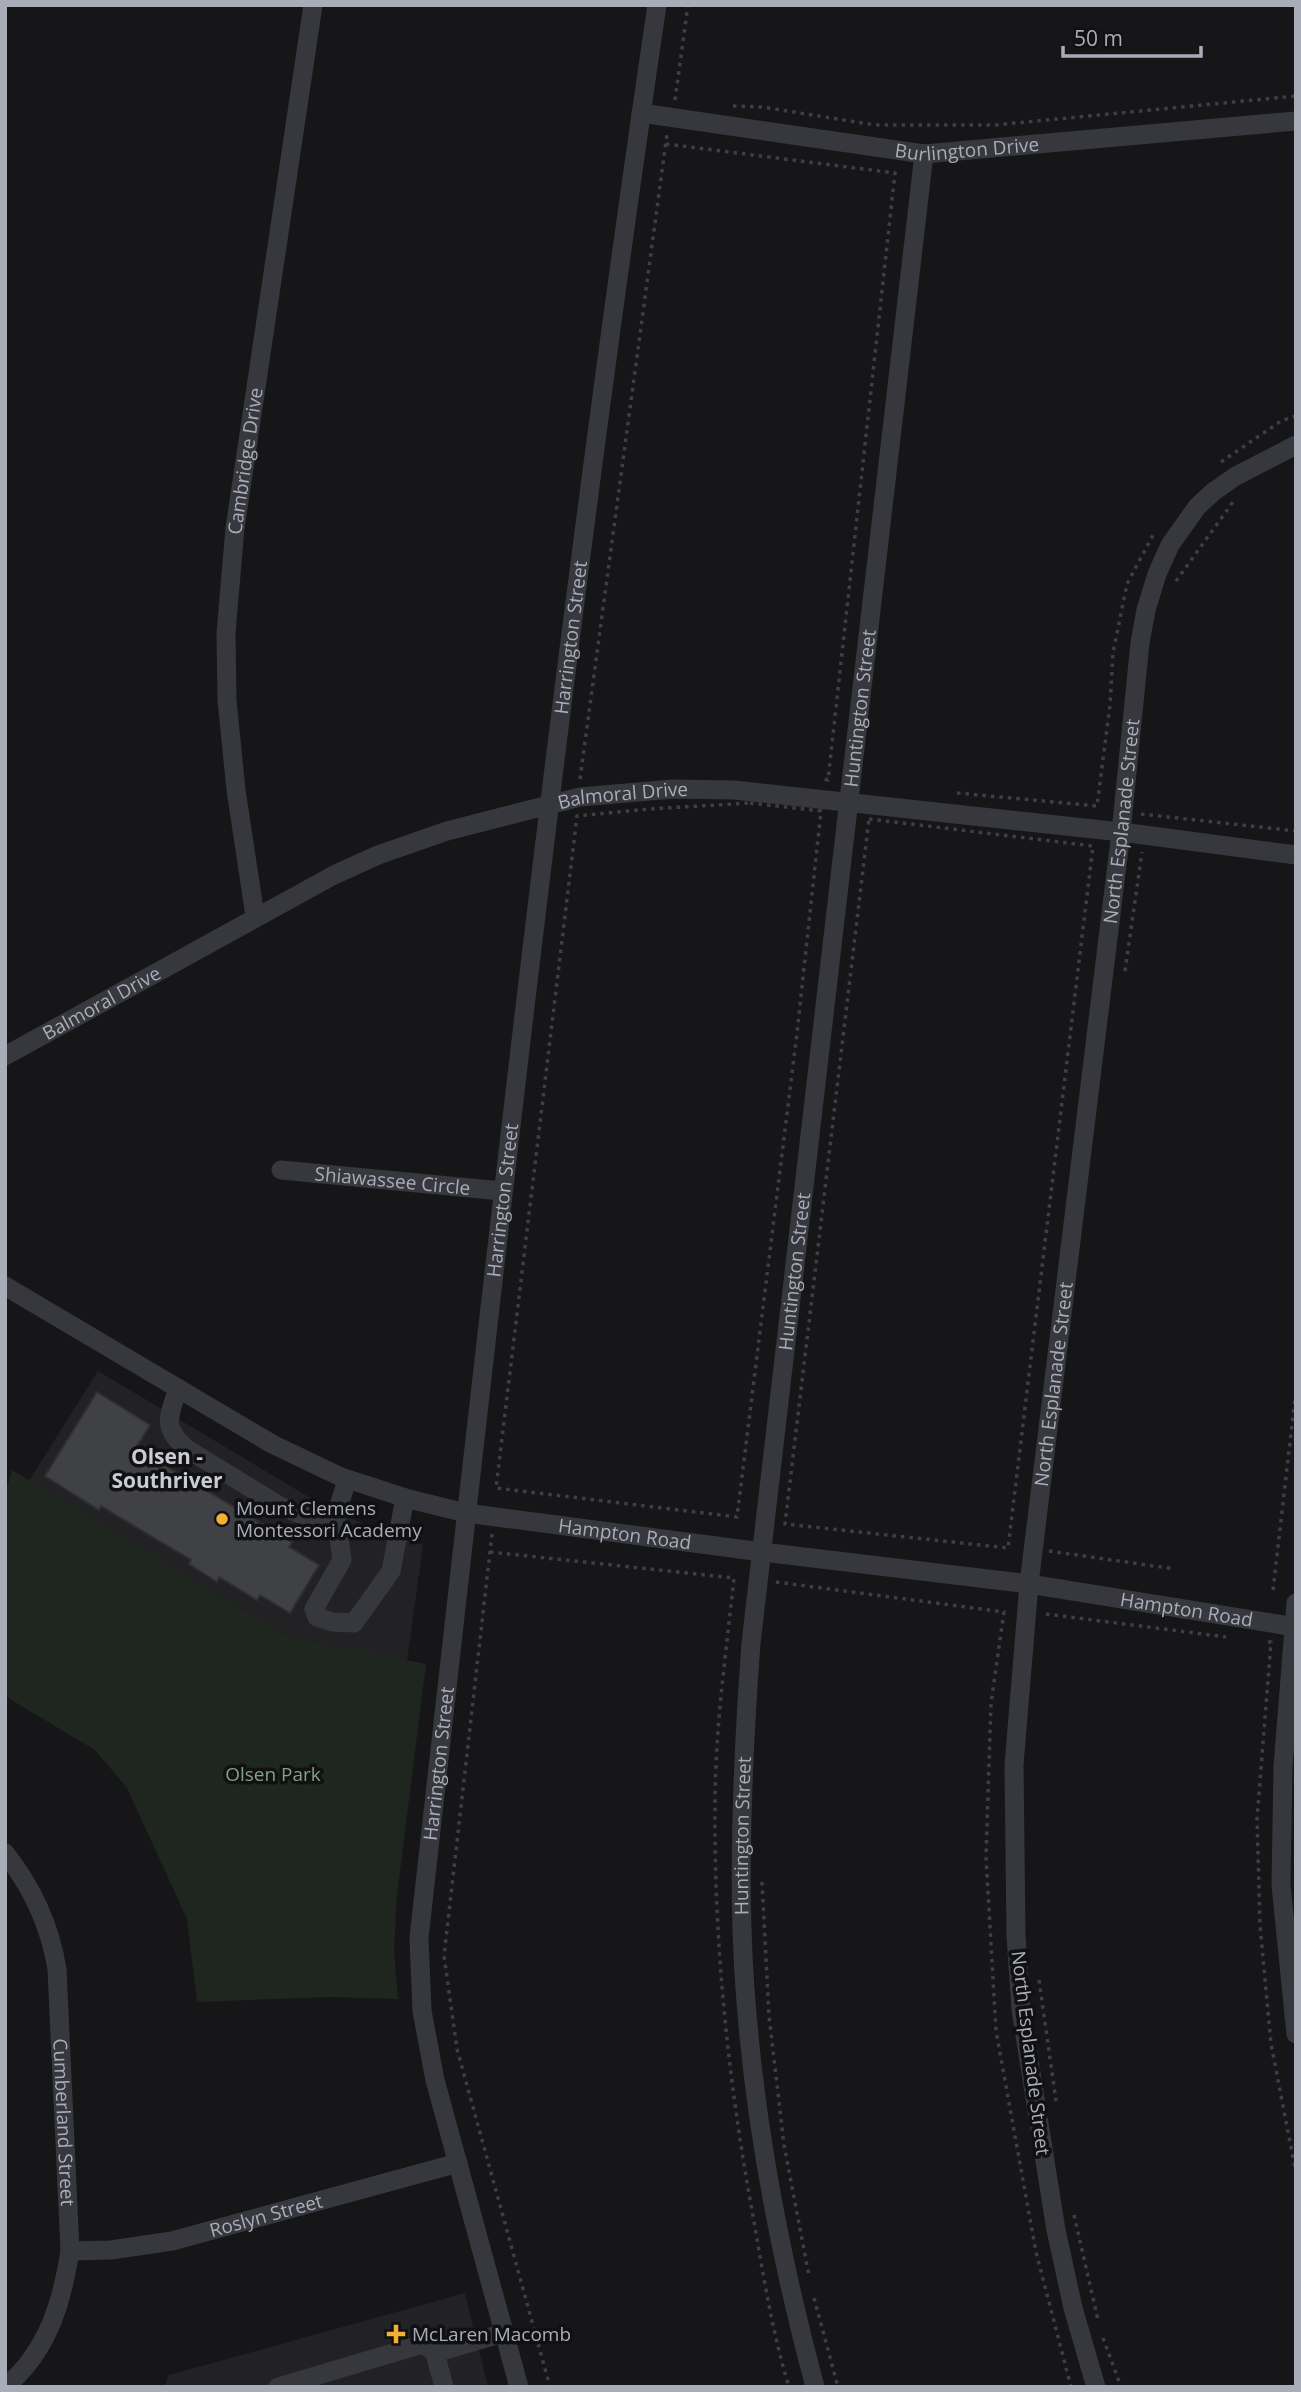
<svg xmlns="http://www.w3.org/2000/svg" width="1301" height="2392" viewBox="0 0 1301 2392" font-family="'Open Sans',sans-serif">
<style>
.built{fill:#222225}
.green{fill:#1e261f}
.building{fill:#404145;stroke:#303034;stroke-width:2}
.lines{fill:none;stroke-linecap:round;stroke-linejoin:round}
.path{stroke:#3d3f44;stroke-width:3.5;stroke-dasharray:3.5 5;stroke-linecap:butt}
.minor{stroke:#37383d;stroke-width:19}
.poi-dot{fill:#f2b134;stroke:#111113;stroke-width:2.5}
.labels{text-anchor:middle;dominant-baseline:central;stroke-width:7;stroke-linejoin:round;paint-order:stroke}
.street-label{font-size:19px;fill:#a8adb8;stroke:#111113}
.poi-label{font-size:19px;fill:#a8adb8;stroke:#111113;text-anchor:start}
.park-label{font-size:19px;fill:#7fa381;stroke:#111113}
.neighbourhood-label{font-size:21px;font-weight:bold;fill:#c9ccd4;stroke:#111113}
</style>
<rect width="100%" height="100%" fill="#161618"/>
<g class="built">
<path d="M98 1371 319 1503 385 1534 423 1545 407 1661 288 1636 29 1481Z"/>
<path d="M465 2293 488 2387H164L169 2375Z"/>
</g>
<path class="green" d="M12 1470 288 1636 426 1664 397 1895 394 1949 398 1999 329 1997 197 2002 187 1919 127 1788 95 1750 5 1696V1494Z"/>
<path class="building" d="M97 1392 150 1425 136 1448 292 1542 289 1547 319 1565 290 1613 260 1595 257 1600 219 1577 217 1582 189 1564 191 1560 101 1506 99 1510 45 1476Z"/>
<g class="lines">
<g class="path">
<path d="M675 100 688 5"/>
<path d="M733 106 762 107 875 125H995L1296 96"/>
<path d="M666 144 895 173 828 780 824 779"/>
<path d="M1221 462 1281 421 1296 416"/>
<path d="M1176 581 1233 502"/>
<path d="M580 779 667 134"/>
<path d="M957 793 1097 806 1110 705 1113 653 1127 584 1154 533"/>
<path d="M750 803 821 811 797 1033 737 1517 496 1488 577 816 649 809Z"/>
<path d="M1141 814 1296 831"/>
<path d="M869 819 1093 846 1008 1548 785 1524Z"/>
<path d="M1125 971 1142 852"/>
<path d="M492 1534 444 1956 457 2049 550 2387"/>
<path d="M1049 1551 1175 1569"/>
<path d="M490 1552 734 1578C726 1653 715 1729 715 1805 714 1944 728 2080 753 2216 763 2273 772 2332 789 2387"/>
<path d="M776 1582 1004 1612 991 1703 986 1857 996 2031 1036 2252 1071 2387"/>
<path d="M1273 1590 1296 1390"/>
<path d="M1046 1614 1226 1637"/>
<path d="M1268 1642H1271L1257 1819 1260 1925 1271 2044 1296 2173"/>
<path d="M762 1882 769 2016 784 2145 809 2276"/>
<path d="M1039 1980 1056 2101"/>
<path d="M1074 2215 1098 2320"/>
<path d="M814 2298 838 2387"/>
<path d="M1103 2338 1121 2387"/>
</g>
<g class="minor">
<path id="s1" d="M641 113 924 154 1296 121"/>
<path id="s2" d="M255 916 236 790 227 700 226 633 235 528 313 5"/>
<path id="s3" d="M5 1056 334 875 378 855 447 831 580 797 673 789 734 790 1121 832 1296 855"/>
<path id="s4" d="M281 1170 502 1191"/>
<path id="s5" d="M5 1286 272 1444 341 1477 409 1499 466 1513 762 1552 1029 1584 1296 1627"/>
<path d="M178 1388C169 1417 161 1427 187 1449L280 1506 318 1521 336 1515 347 1480"/>
<path d="M336 1515 342 1560 314 1609 317 1617 332 1622 354 1623 391 1571 405 1498"/>
<path d="M1296 1603 1283 1766 1281 1885 1296 2034"/>
<path id="s6" d="M5 1853C32 1887 50 1926 57 1969L70 2251C64 2288 55 2327 32 2358 25 2369 15 2378 6 2387"/>
<path id="s7" d="M70 2251 111 2250 172 2241 458 2163"/>
<path d="M435 2353 504 2333"/>
<path d="M278 2387 423 2344 435 2353 444 2387"/>
<path id="s8" d="M519 2387 435 2080 422 2011 419 1938C491 1293 562 647 657 5"/>
<path id="s9" d="M815 2387C775 2238 747 2084 742 1930 739 1834 744 1739 751 1643L924 154"/>
<path id="s10" d="M1096 2387 1073 2308 1056 2230 1021 2010 1016 1935 1014 1765 1029 1584 1121 832 1140 643 1146 610 1157 574 1170 545 1197 507 1213 492 1236 476 1296 445"/>
</g>
</g>
<g class="poi-dot">
<circle cx="222" cy="1519" r="7"/>
<path d="M392.5 2323.5h7v7h7v7h-7v7h-7v-7h-7v-7h7z"/>
</g>
<g class="labels">
<g class="street-label">
<text stroke="none"><textPath href="#s1" startOffset="329">Burlington Drive</textPath></text>
<text stroke="none"><textPath href="#s2" startOffset="458">Cambridge Drive</textPath></text>
<text stroke="none"><textPath href="#s8" startOffset="1771">Harrington Street</textPath></text>
<text stroke="none"><textPath href="#s9" startOffset="1692">Huntington Street</textPath></text>
<text stroke="none"><textPath href="#s3" startOffset="677">Balmoral Drive</textPath></text>
<text stroke="none"><textPath href="#s10" startOffset="1580">North Esplanade Street</textPath></text>
<text stroke="none"><textPath href="#s3" startOffset="110">Balmoral Drive</textPath></text>
<text stroke="none"><textPath href="#s4" startOffset="112">Shiawassee Circle</textPath></text>
<text stroke="none"><textPath href="#s8" startOffset="1204">Harrington Street</textPath></text>
<text stroke="none"><textPath href="#s9" startOffset="1125">Huntington Street</textPath></text>
<text stroke="none"><textPath href="#s10" startOffset="1013">North Esplanade Street</textPath></text>
<text stroke="none"><textPath href="#s5" startOffset="677">Hampton Road</textPath></text>
<text stroke="none"><textPath href="#s5" startOffset="1244">Hampton Road</textPath></text>
<text stroke="none"><textPath href="#s8" startOffset="637">Harrington Street</textPath></text>
<text stroke="none"><textPath href="#s9" startOffset="558">Huntington Street</textPath></text>
<text transform="translate(1031 2053) rotate(83)">North Esplanade Street</text>
<text stroke="none"><textPath href="#s6" startOffset="282">Cumberland Street</textPath></text>
<text stroke="none"><textPath href="#s7" startOffset="200">Roslyn Street</textPath></text>
</g>
<g class="poi-label">
<text x="236" y="1508">Mount Clemens<tspan x="236" dy="22">Montessori Academy</tspan></text>
<text x="412" y="2334">McLaren Macomb</text>
</g>
<g class="park-label">
<text x="273" y="1774">Olsen Park</text>
</g>
<g class="neighbourhood-label">
<text x="167" y="1456">Olsen -<tspan x="167" dy="24">Southriver</tspan></text>
</g>
</g>
<rect width="1301" height="2392" fill="none" stroke="#a8adb8" stroke-width="14"/>
<path d="M1063 46v10h138v-10" fill="none" stroke="#a8adb8" stroke-width="3.5"/>
<text x="1074" y="46" font-size="21" fill="#a8adb8" stroke="#111113" stroke-width="5" paint-order="stroke">50 m</text>
</svg>
